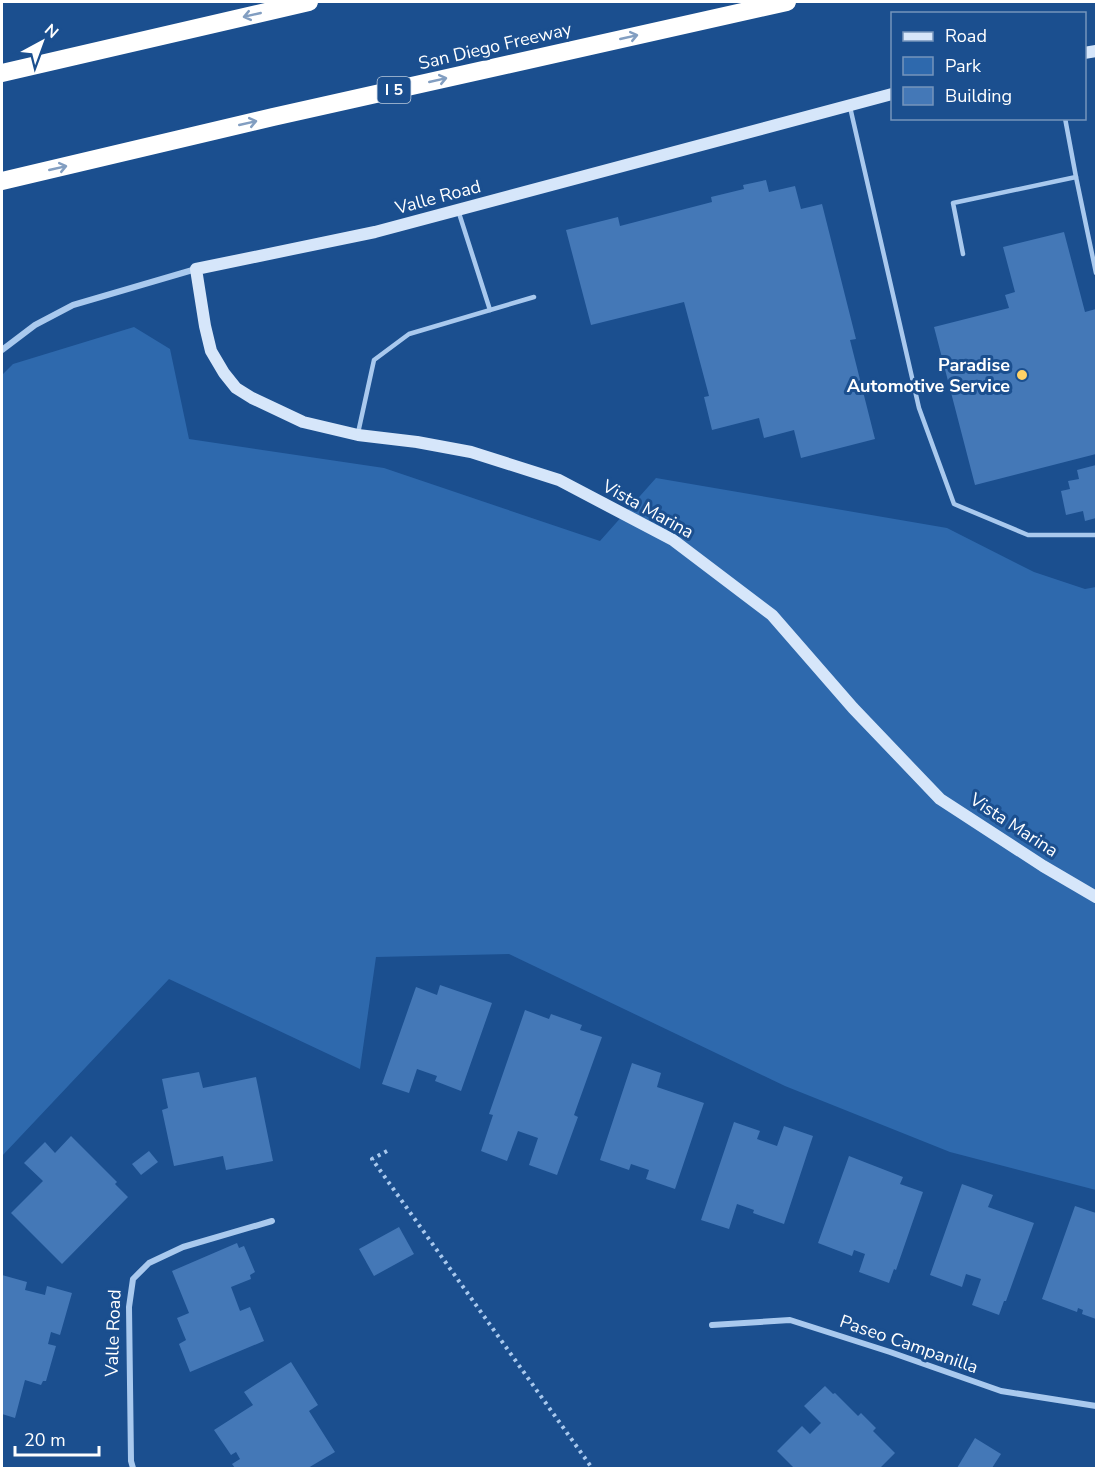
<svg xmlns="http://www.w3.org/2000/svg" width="1098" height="1470" viewBox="0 0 1098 1470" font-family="'Nunito Sans',sans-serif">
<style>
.green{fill:#2e69ad}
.building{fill:#4478b7}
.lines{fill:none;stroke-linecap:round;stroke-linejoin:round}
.path{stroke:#a9c9ee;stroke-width:4;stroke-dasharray:3 4.5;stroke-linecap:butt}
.lane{stroke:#a9c9ee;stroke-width:4.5}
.street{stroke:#a9c9ee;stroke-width:6}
.secondary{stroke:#d6e6fa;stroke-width:12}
.highway{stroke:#fff;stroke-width:18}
.oneway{stroke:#829ec1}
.poi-dot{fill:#ffd166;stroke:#1b4f8f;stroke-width:2}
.labels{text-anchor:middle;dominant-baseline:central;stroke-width:6;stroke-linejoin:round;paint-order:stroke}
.shield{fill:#1b4f8f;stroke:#bbcadd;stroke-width:1.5}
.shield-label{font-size:16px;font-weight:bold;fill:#fff}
.street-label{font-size:18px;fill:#fff;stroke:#1b4f8f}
.poi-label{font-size:18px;font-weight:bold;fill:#fff;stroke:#1b4f8f;text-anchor:end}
</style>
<rect width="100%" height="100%" fill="#1b4f8f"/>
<path class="green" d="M134 327 170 349 189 439 384 468 600 541 656 478 947 528 1034 572 1085 589 1096 587V1190L950 1152 785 1086 509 954 376 957 360 1069 169 979 2 1156V375L13 364Z"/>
<g class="building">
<path d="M766 180 769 192 795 186 801 209 822 204 856 339 850 340 875 439 801 458 794 430 764 438 759 418 712 430 704 397 709 396 684 302 591 325 566 230 618 217 620 226 712 202 711 197 744 189 743 185Z"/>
<path d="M1064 232 1085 312 1096 309V454L975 485 934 327 1009 308 1005 295 1015 292 1003 247Z"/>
<path d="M1096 465V518L1085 521 1083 511 1066 515 1061 491 1070 489 1068 481 1079 479 1077 470Z"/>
<path d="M440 985 492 1003 461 1091 435 1081 437 1076 417 1069 409 1093 382 1084 416 987 437 995Z"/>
<path d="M525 1010 549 1019 551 1014 582 1025 580 1030 602 1037 574 1115 578 1117 557 1175 529 1165 538 1138 518 1131 507 1161 481 1151 493 1115 489 1114Z"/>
<path d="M632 1063 661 1073 657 1087 704 1103 675 1189 646 1179 649 1170 631 1164 629 1170 600 1160Z"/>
<path d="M199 1072 203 1088 256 1077 273 1161 226 1170 223 1156 174 1166 162 1110 168 1108 162 1079Z"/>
<path d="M734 1122 760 1131 757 1139 777 1146 784 1126 813 1136 784 1224 753 1213 754 1210 737 1204 729 1229 701 1220Z"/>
<path d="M71 1136 117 1182 115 1184 128 1197 62 1264 11 1213 43 1181 24 1163 45 1142 55 1153Z"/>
<path d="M149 1151 158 1162 141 1175 132 1164Z"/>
<path d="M849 1156 903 1177 900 1184 923 1192 896 1270 894 1269 889 1283 859 1272 865 1254 854 1250 852 1256 818 1243Z"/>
<path d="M962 1184 993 1195 988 1207 1034 1223 1006 1301H1004L999 1315 972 1305 981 1279 966 1274 962 1287 930 1275Z"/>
<path d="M1075 1206 1096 1213V1319L1082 1314 1083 1310 1078 1308 1077 1312 1042 1299Z"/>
<path d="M399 1227 414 1254 374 1276 359 1249Z"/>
<path d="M237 1243 239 1248 244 1246 255 1272 250 1275 251 1279 231 1287 240 1311 250 1307 264 1341 190 1372 179 1344 186 1340 177 1318 189 1313 172 1271Z"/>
<path d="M2 1275 27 1282 25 1290 45 1295 47 1286 72 1293 60 1335 51 1332 48 1344 56 1346 46 1381H43L41 1385 25 1380 15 1418 2 1414Z"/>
<path d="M291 1362 318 1405 309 1411 335 1452 308 1468H235L232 1464 240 1459 236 1452 231 1455 214 1430 253 1405 244 1392Z"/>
<path d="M825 1386 833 1394 835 1393 858 1416 861 1413 876 1428 873 1431 895 1453 880 1468H794L777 1451 802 1426 810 1434 821 1423 804 1406Z"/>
<path d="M975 1438 1001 1454 992 1468H957Z"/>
</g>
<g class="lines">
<path class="path" d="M387 1151 372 1159 592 1468"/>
<g class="lane">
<path d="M850 107 919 408 954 504 1028 535H1096"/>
<path d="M1076 177 1096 273"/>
<path d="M458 210 490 310"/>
<path d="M963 254 953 203 1076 177 1065 118"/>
<path d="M358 433 374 360 409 334 534 297"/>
</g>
<g class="street">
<path d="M2 350 35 325 73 305 196 269"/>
<path d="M712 1325 790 1320 890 1352 1001 1391 1096 1406"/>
<path d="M133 1468 131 1461 129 1307 133 1279 149 1263 183 1247 272 1221"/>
</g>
<g class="secondary">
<path d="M1084 53 1096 51"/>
<path d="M892 94 375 232 196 269 205 326 211 351 224 373 236 388 252 398 303 422 358 435 417 442 471 452 559 480 673 540 772 615 853 708 940 799 1043 866 1096 897"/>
</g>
<g class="highway">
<path d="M2 73 309 2"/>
<path d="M2 181 273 117 787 2"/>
</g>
</g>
<defs><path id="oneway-shaft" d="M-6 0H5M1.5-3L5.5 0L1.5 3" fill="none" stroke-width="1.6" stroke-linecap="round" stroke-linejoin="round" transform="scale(1.5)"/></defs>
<g class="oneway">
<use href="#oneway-shaft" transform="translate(252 15) rotate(167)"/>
<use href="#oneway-shaft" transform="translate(629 37) rotate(-13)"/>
<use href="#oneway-shaft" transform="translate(438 80) rotate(-13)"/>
<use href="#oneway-shaft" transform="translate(248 123) rotate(-13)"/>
<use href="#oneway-shaft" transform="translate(58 168) rotate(-13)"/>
</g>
<circle class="poi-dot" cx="1022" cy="375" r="6"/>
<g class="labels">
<rect class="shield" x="377.5" y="77" width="33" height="26" rx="4.5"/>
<g class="shield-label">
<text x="394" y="90">I 5</text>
</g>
<g class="street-label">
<text transform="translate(495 46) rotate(-13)">San Diego Freeway</text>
<text transform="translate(438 197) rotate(-15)">Valle Road</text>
<text transform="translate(648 509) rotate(29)">Vista Marina</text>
<text transform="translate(1014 825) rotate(33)">Vista Marina</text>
<text transform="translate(113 1333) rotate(-88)">Valle Road</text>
<text transform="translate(909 1344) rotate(19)">Paseo Campanilla</text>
</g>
<g class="poi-label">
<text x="1010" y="365">Paradise<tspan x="1010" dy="21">Automotive Service</tspan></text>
</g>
</g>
<rect width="1098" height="1470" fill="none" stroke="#ffffff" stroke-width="6"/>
<rect x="891" y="12" width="195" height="108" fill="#1b4f8f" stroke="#7695bc" stroke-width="1.5"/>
<rect x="903" y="32" width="30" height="9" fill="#d6e6fa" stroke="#7695bc" stroke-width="1.5"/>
<text x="945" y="42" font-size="18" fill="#ffffff">Road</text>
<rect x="903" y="57" width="30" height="18" fill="#2e69ad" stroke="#7695bc" stroke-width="1.5"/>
<text x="945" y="72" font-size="18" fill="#ffffff">Park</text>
<rect x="903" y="87" width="30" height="18" fill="#4478b7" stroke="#7695bc" stroke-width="1.5"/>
<text x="945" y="102" font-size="18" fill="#ffffff">Building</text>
<g transform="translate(42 42) rotate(41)" stroke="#1b4f8f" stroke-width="4.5" paint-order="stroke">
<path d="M0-4.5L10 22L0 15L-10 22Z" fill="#ffffff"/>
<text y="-9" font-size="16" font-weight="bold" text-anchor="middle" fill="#ffffff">N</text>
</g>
<path d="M15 1446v9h84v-9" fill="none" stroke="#ffffff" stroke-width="3"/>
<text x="24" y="1446" font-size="18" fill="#ffffff" stroke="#1b4f8f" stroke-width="4.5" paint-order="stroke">20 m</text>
</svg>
